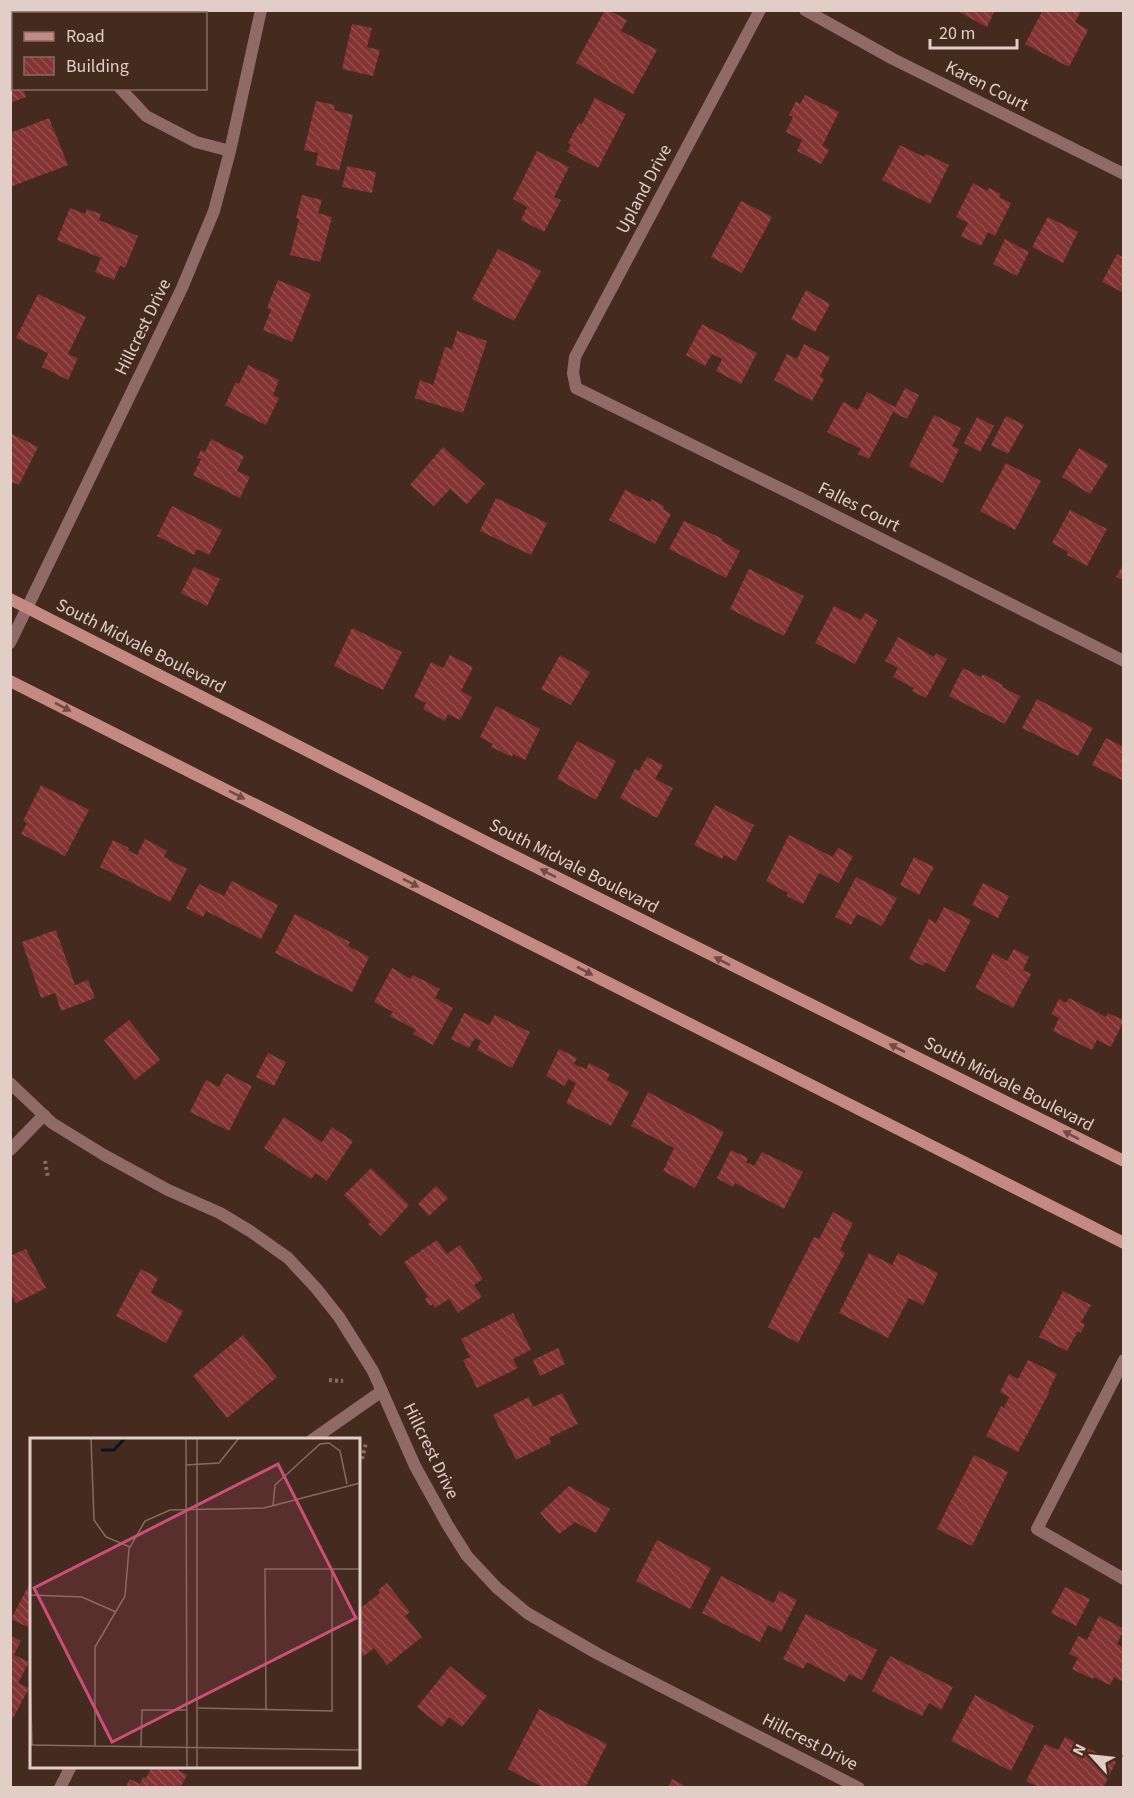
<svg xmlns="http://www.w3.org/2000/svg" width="1134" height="1798" viewBox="0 0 1134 1798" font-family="'Source Sans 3',sans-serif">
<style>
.building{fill:url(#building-back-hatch)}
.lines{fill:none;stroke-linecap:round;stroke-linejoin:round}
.path{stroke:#846d63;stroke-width:4;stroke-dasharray:3 3;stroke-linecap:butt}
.lane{stroke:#906a67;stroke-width:12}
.street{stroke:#906a67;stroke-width:12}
.secondary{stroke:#c58984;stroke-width:12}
.oneway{fill:#724b42}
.labels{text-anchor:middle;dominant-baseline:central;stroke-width:6;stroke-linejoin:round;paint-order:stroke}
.street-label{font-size:18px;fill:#e0cec7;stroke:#452a1f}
.inset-river{fill:none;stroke:#09171c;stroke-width:3}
.inset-road{fill:none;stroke:#836c62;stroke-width:1.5}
.view{fill:#cb4f7b;fill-opacity:0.15;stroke:#cb4f7b;stroke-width:3}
.inset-edge{fill:none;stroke:#e0cec7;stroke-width:3}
</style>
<defs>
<pattern id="building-back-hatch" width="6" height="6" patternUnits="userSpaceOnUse" patternTransform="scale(1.5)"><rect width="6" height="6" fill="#823332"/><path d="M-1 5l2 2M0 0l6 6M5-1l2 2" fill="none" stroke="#934f4e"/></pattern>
</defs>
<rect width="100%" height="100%" fill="#452a1f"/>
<g class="building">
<path d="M605 10H609L627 20 621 31 657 50 633 94 576 63Z"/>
<path d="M955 10H995L987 27Z"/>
<path d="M1043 10H1052L1058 13 1059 10 1081 11 1075 22 1088 30 1069 67 1025 44Z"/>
<path d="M352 24 372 28 367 47 380 50 373 76 342 69Z"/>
<path d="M10 55 14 62V88H23L26 97 10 103Z"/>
<path d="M805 95 839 112 822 146 829 150 821 164 797 151 802 140 786 132 793 117 789 115 796 101 800 104Z"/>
<path d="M595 98 626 114 598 168 567 152 571 145 568 143 579 123 582 124Z"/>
<path d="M316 101 335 105 334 110 353 115 339 171 316 165 318 153 304 150Z"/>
<path d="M49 118 68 165 10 187V133Z"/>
<path d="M900 145 924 157 926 154 949 165 930 204 882 180Z"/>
<path d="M537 151 569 167 554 197 561 200 544 232 521 220 527 207 513 199Z"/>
<path d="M347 166 376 172 372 193 342 187Z"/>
<path d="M973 183 987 191 989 188 1001 194 999 197 1011 203 995 236 988 232 981 246 961 236 968 223 956 217Z"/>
<path d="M302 195 322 200 318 213 332 217 320 262 290 255 299 219 296 218Z"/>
<path d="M741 201 772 217 742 273 711 257Z"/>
<path d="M70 208 85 214 87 209 101 214 99 220 138 236 125 268 120 265 114 280 95 272 101 258 57 240Z"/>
<path d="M1048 217 1078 232 1063 263 1032 247Z"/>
<path d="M1005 239 1029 252 1017 276 993 264Z"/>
<path d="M498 249 541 271 514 321 472 299Z"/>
<path d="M1117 254 1124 258V293L1102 282Z"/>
<path d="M278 280 311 294 292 342 263 330 271 310 267 308Z"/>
<path d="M806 290 830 304 815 332 791 319Z"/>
<path d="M38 294 86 317 68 354 78 358 68 380 42 367 48 353 16 338Z"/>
<path d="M702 324 757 353 741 384 716 371 722 359 712 354 705 366 686 355Z"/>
<path d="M457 331 487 341 463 413 415 398 420 380 433 385 445 347 452 349Z"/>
<path d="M804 344 830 357 820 376 824 379 812 401 774 380 787 354 797 359Z"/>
<path d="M248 365 279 380 273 395 279 398 266 425 225 405 236 382 239 384Z"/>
<path d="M905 388 919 395 907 419 893 412 869 459 858 454 861 449 827 432 843 402 858 410 867 392 895 407Z"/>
<path d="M934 415 961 428 952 446 959 449 943 483 909 466Z"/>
<path d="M1006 416 1024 425 1008 454 991 445Z"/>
<path d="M977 417 994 426 980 452 964 443Z"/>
<path d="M10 433 38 447 19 485 12 482 10 485Z"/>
<path d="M211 439 244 456 237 471 250 477 240 498 193 475 201 459 197 458 201 450 205 452Z"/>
<path d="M443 447 485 484 467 504 450 489 434 506 410 485Z"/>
<path d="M1079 448 1108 465 1090 494 1062 477Z"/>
<path d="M1006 463 1041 481 1015 530 980 511Z"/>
<path d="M625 490 650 502 651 499 664 506 663 509 671 514 655 544 609 520Z"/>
<path d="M496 498 547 523 531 555 480 531Z"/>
<path d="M172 506 222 530 209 555 197 549 194 555 157 536Z"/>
<path d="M1070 510 1107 529 1087 566 1067 555 1068 552 1052 543Z"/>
<path d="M684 521 723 539 722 541 740 551 726 578 669 549Z"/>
<path d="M1124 563V580L1116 577Z"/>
<path d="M194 567 220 579 207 606 181 593Z"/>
<path d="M749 569 804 596 784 636 730 609Z"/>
<path d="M834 606 861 620 865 613 878 620 855 664 815 643Z"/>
<path d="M352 628 402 652 383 690 334 666Z"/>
<path d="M898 637 934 657 936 653 947 659 926 698 912 691 914 688 893 677 898 668 885 661Z"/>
<path d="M450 655 473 667 461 691 472 697 460 720 448 714 445 721 423 709 426 703 414 697 431 662 443 668Z"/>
<path d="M560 655 590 672 571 705 541 689Z"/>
<path d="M963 668 981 677 983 674 1003 685 1002 687 1020 696 1005 724 949 696Z"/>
<path d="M1037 699 1093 728 1078 756 1022 728Z"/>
<path d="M496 706 540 729 525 760 513 754 512 757 491 747 493 744 480 737Z"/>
<path d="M1106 738 1124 747V781L1092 765Z"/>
<path d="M577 741 616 761 596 800 557 779Z"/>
<path d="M647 757 663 765 655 779 673 788 657 818 620 798 635 769 639 771Z"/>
<path d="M41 785 89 810 65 856 21 834 27 823 23 821Z"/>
<path d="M715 805 754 825 736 861 724 855 722 859 694 845Z"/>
<path d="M789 835 833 857 838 848 853 856 839 883 819 873 803 904 787 896 788 893 766 881Z"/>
<path d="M145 839 167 851 164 857 187 869 170 902 100 867 113 840 129 848 128 850 137 855Z"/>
<path d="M914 857 934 867 919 895 900 885Z"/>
<path d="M856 877 897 898 882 926 857 914 851 925 835 917Z"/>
<path d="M232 881 278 905 261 939 206 911 203 917 186 908 199 884 224 896Z"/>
<path d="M983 883 1009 896 998 918 972 905Z"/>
<path d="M944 907 971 920 945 972 925 962 923 966 909 959 929 919 936 923Z"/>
<path d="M295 914 350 942 348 946 369 957 352 992 275 953Z"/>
<path d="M56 930 75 985 88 980 95 998 61 1011 55 993 41 998 22 942Z"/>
<path d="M1014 949 1029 957 1023 970 1031 974 1013 1008 975 988 993 953 1007 961Z"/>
<path d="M392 968 411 979 413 975 440 989 435 998 453 1008 433 1045 413 1034 416 1030 390 1016 393 1012 374 1002Z"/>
<path d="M1069 998 1106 1017 1108 1013 1124 1020 1111 1047 1097 1040 1092 1050 1053 1031 1059 1018 1051 1014 1059 999 1066 1003Z"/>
<path d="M464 1013 489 1025 495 1015 530 1032 512 1068 477 1050 481 1041 475 1038 469 1048 451 1039Z"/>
<path d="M129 1020 160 1060 135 1080 104 1040Z"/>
<path d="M559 1049 577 1058 574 1064 586 1069 589 1063 610 1074 607 1080 629 1092 611 1126 566 1103 576 1083 568 1079 565 1086 546 1076Z"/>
<path d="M268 1053 286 1062 274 1086 256 1077Z"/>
<path d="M226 1073 252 1086 229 1131 190 1112 206 1080 219 1087Z"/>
<path d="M648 1092 724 1132 695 1188 663 1171 674 1148 631 1126Z"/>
<path d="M284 1117 322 1142 332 1127 353 1141 327 1181 316 1173 311 1179 264 1148Z"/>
<path d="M731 1150 748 1158 746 1162 754 1166 762 1152 803 1172 784 1209 735 1183 733 1187 717 1178Z"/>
<path d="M371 1168 409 1205 381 1236 368 1224 371 1222 344 1195Z"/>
<path d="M436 1186 448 1198 429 1216 418 1204Z"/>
<path d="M833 1212 853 1223 840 1250 845 1253 798 1343 768 1327 814 1237 819 1239Z"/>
<path d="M437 1240 447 1254 460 1245 483 1279 474 1285 482 1297 458 1313 449 1299 435 1308 433 1304 430 1306 425 1299 428 1297 404 1262Z"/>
<path d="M26 1249 46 1288 16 1303 10 1293V1256Z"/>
<path d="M869 1253 892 1265 898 1253 938 1273 923 1305 909 1298 888 1338 839 1313Z"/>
<path d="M141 1269 158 1278 151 1293 183 1311 166 1343 116 1316Z"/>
<path d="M1063 1291 1091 1305 1081 1322 1085 1324 1081 1333 1078 1331 1067 1351 1039 1337Z"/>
<path d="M513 1313 531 1350 513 1359 518 1368 477 1388 463 1360 470 1357 461 1339Z"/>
<path d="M243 1335 277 1377 227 1418 193 1376Z"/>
<path d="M558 1348 565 1364 540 1376 533 1360Z"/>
<path d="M1028 1360 1057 1374 1048 1392 1049 1393 1018 1452 986 1436 1001 1406 1004 1408 1009 1397 1000 1392 1009 1374 1018 1379Z"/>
<path d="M562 1393 578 1424 549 1438 551 1443 516 1460 493 1415 529 1397 533 1407Z"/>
<path d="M974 1455 1008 1472 972 1546 937 1529Z"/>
<path d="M569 1486 610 1509 596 1533 575 1522 559 1534 540 1513Z"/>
<path d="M657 1540 711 1568 690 1609 636 1581Z"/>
<path d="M721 1576 774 1603 779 1591 797 1600 781 1632 768 1625 760 1642 702 1613Z"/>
<path d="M32 1579V1629L11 1619Z"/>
<path d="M387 1583 410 1612 405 1616 422 1637 387 1665 374 1648 364 1656 358 1650V1635L362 1632 358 1628V1610L380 1593 378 1590Z"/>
<path d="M1065 1587 1090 1599 1076 1626 1051 1613Z"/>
<path d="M806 1614 877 1650 862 1680 849 1674 845 1682 807 1662 803 1669 783 1659Z"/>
<path d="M1099 1616 1124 1629 1117 1644 1124 1648V1675L1121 1681 1114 1677 1110 1685 1094 1677 1093 1679 1072 1669 1078 1658 1069 1654 1078 1636 1087 1640Z"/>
<path d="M10 1635 21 1641 14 1655 29 1662 18 1683 29 1688 10 1724Z"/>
<path d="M890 1656 953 1687 941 1710 929 1703 922 1716 872 1691Z"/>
<path d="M450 1666 487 1696 462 1727 449 1717 442 1727 417 1707Z"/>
<path d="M975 1695 1034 1726 1011 1771 951 1741Z"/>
<path d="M539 1709 607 1744 585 1788H544L508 1769Z"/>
<path d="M1065 1737 1116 1762 1103 1788H1040L1026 1781 1045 1744 1058 1750Z"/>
<path d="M152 1766H171L187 1775 180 1788H125L130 1779 140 1784 143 1777 146 1778Z"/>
<path d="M672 1779 689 1788H668Z"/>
</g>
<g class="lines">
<g class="path">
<path d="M45 1161 48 1178"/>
<path d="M329 1380 343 1381"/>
<path d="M362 1459 366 1443"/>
</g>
<path class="lane" d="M1124 1360 1037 1529 1124 1579"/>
<g class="street">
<path d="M82 10 83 14"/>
<path d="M760 10 575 357 573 373 576 388 800 498 1124 661"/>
<path d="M805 10 893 59 1124 174"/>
<path d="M120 88 146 116 196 142 230 151"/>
<path d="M10 643 182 288 214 211 230 151 261 10"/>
<path d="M10 1083 52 1123 104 1155 168 1190 220 1213 250 1231 288 1258 316 1288 339 1317 373 1371 415 1466 447 1524 467 1556 497 1588 527 1613 598 1654 859 1788"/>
<path d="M10 1150 44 1115"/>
<path d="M312 1440 382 1391"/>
<path d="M60 1788 71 1766"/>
</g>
<g class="secondary">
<path d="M10 599 490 844 1124 1161"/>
<path d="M10 681 1124 1243"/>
</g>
</g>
<defs><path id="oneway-solid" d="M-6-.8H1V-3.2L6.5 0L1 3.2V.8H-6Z" transform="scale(1.5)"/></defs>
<g class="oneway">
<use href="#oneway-solid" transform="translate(63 707) rotate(27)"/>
<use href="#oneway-solid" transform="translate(237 795) rotate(27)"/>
<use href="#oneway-solid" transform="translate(548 873) rotate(-153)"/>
<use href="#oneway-solid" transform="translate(411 883) rotate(27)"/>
<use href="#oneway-solid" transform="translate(722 961) rotate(-153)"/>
<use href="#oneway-solid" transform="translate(585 971) rotate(27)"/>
<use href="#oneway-solid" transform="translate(897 1048) rotate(-153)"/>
<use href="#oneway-solid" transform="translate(1071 1135) rotate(-153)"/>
</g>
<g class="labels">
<g class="street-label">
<text transform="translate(987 86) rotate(27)">Karen Court</text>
<text transform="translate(644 189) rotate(-62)">Upland Drive</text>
<text transform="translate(143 327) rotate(-64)">Hillcrest Drive</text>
<text transform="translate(859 507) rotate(27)">Falles Court</text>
<text transform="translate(141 646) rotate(27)">South Midvale Boulevard</text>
<text transform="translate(574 866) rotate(27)">South Midvale Boulevard</text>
<text transform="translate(1009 1084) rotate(27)">South Midvale Boulevard</text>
<text transform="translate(431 1451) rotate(64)">Hillcrest Drive</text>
<text transform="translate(810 1742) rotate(27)">Hillcrest Drive</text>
</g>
</g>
<g transform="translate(30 1438)">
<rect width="330" height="330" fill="#452a1f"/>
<path class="inset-river" d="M71 12H84L95 0"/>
<path class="inset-road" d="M61 0 64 82 76 99 100 109M156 0 157 330M167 0V330M156 27 189 25 209 0M243 68 245 47 290 6 299 5 310 13 317 46M0 157 52 159 86 174M0 232 2 307M168 270 302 273V130M236 271 235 131H330M0 307 330 312M65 308V209L95 158 99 111 115 83 140 72 234 70 330 45M111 308 112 272H157"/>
<path class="view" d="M248 26 326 180 82 304 4 150Z"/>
<rect width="330" height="330" class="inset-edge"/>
</g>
<rect width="1134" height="1798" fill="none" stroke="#e0cec7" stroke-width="24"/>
<rect x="12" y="12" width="195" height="78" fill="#452a1f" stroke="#836c62" stroke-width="1.5"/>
<rect x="24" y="32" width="30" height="9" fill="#c58984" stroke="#836c62" stroke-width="1.5"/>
<text x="66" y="42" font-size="18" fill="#e0cec7">Road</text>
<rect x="24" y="57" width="30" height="18" fill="url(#building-back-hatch)" stroke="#836c62" stroke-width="1.5"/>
<text x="66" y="72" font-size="18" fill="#e0cec7">Building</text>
<g transform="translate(1092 1756) rotate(297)" stroke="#452a1f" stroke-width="4.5" paint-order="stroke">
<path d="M0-4.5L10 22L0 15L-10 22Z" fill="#e0cec7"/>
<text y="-9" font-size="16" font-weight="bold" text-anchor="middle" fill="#e0cec7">N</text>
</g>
<path d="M930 39v9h87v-9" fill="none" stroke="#e0cec7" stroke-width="3"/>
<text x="939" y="39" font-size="18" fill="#e0cec7" stroke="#452a1f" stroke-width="4.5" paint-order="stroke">20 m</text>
</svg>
